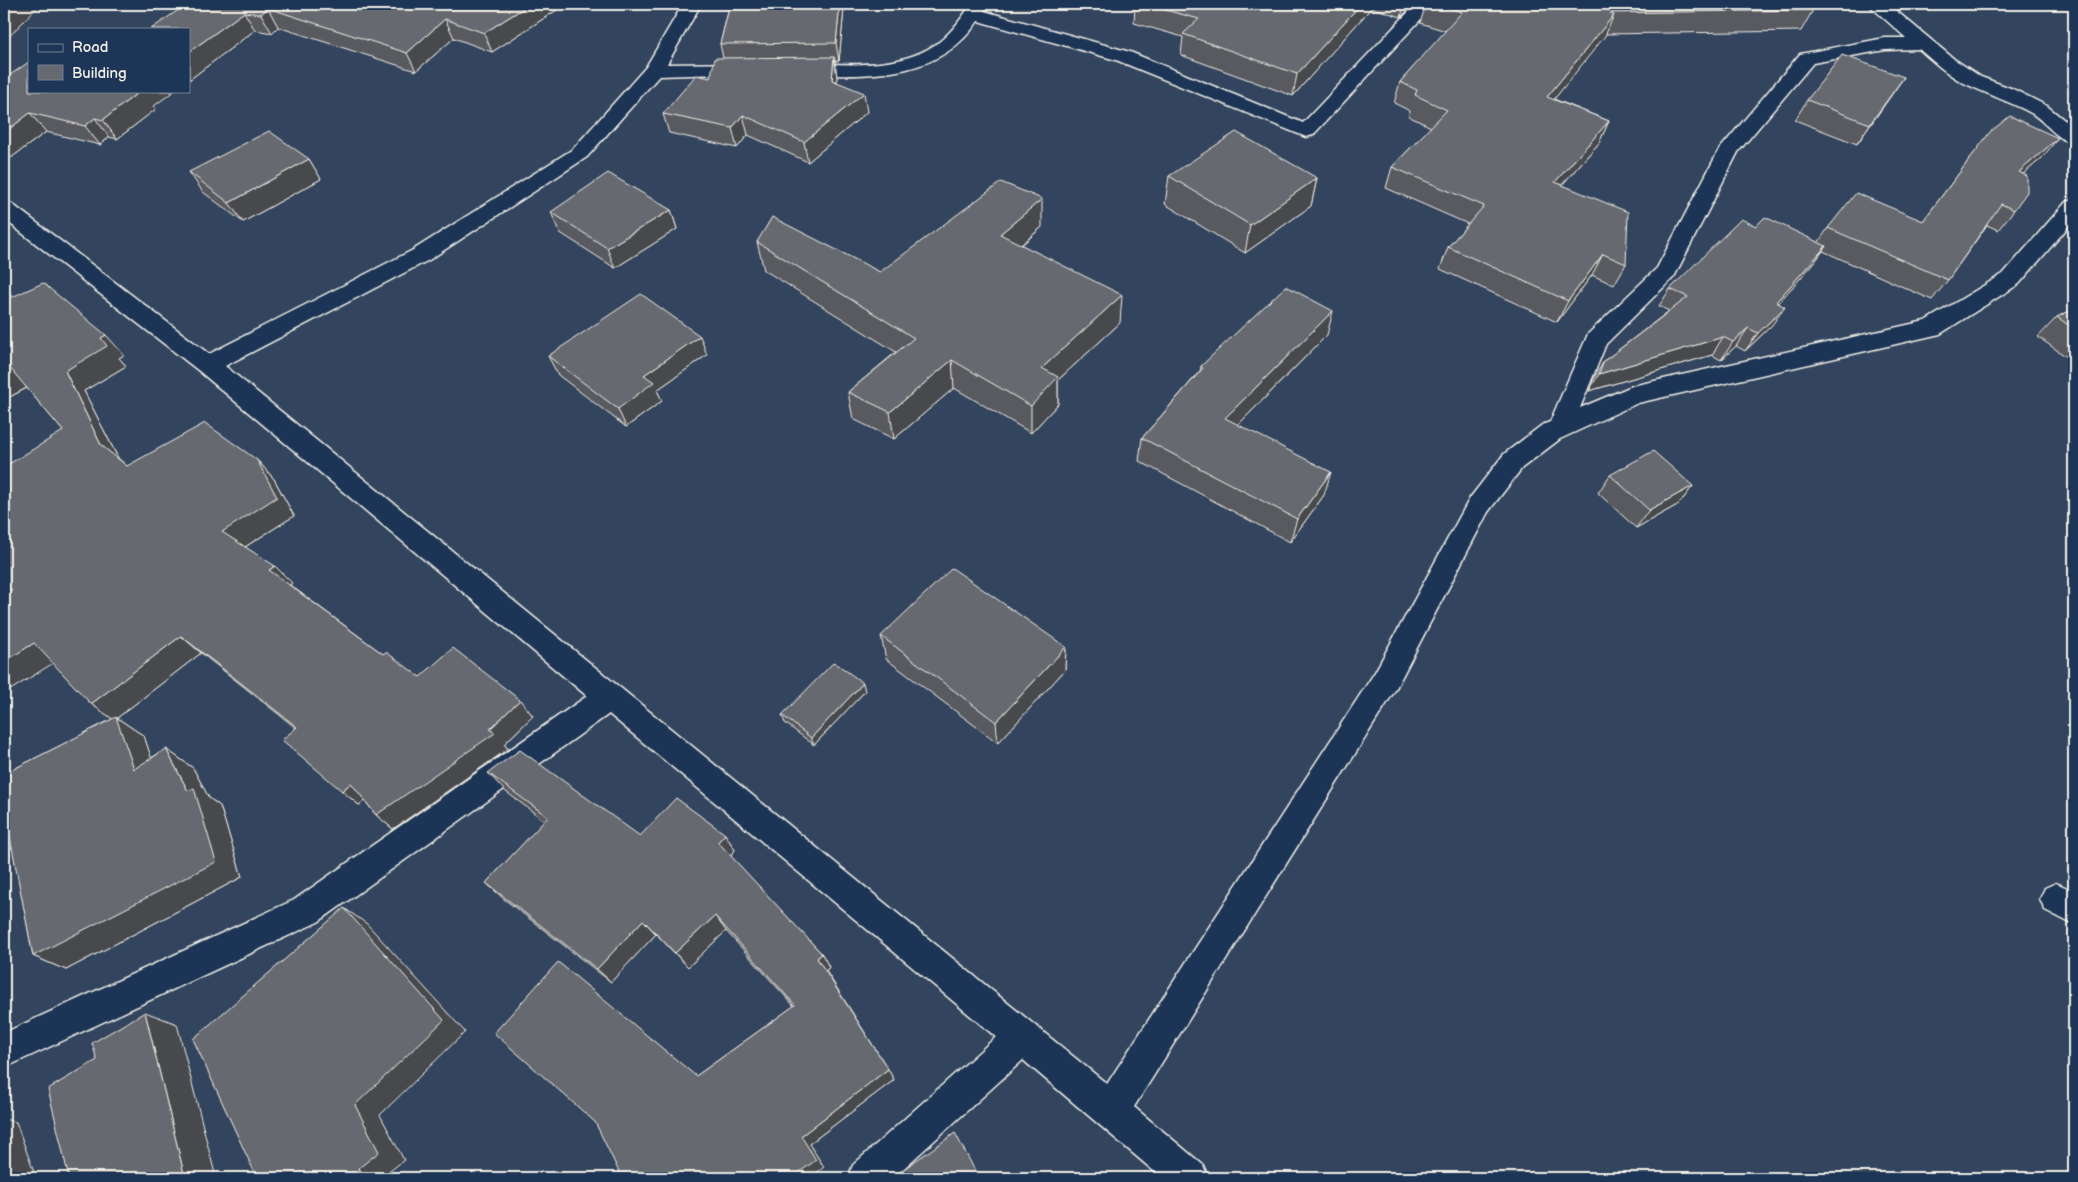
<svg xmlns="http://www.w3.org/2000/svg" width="2078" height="1182" viewBox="0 0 2078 1182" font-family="'Balsamiq Sans',sans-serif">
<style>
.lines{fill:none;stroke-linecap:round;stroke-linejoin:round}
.minor-casing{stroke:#f4f1e8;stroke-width:3}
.minor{fill:#1d3557;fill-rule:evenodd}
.wall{fill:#585a60;stroke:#f4f1e8}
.shaded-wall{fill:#474a4e;stroke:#f4f1e8}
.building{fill:#666970;stroke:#f4f1e8}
</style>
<rect width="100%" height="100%" fill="#33455e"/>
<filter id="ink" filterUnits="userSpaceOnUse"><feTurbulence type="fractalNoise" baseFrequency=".02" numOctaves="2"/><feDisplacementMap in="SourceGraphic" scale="10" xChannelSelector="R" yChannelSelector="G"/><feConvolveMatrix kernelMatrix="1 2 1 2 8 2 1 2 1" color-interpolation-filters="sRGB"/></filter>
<g filter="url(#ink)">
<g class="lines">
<g class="minor-casing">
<g id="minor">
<path d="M683 4H701L667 64 750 63 757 65 760 69 757 73 659 76 587 157 429 260 225 366 1107 1084 1375 672 1470 498 1504 454 1542 425 1550 422 1588 334 1657 268 1719 150 1800 54 1885 38H1906L1868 4H1888L1954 59 1981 77 2013 89 2047 106 2074 128V144C2057 140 2046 122 2031 113 2011 102 1989 95 1968 85 1950 77 1934 62 1919 49L1885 50 1813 63 1738 152 1674 277 1606 344 1580 408 1632 386 1925 321 2003 274 2066 202 2074 200V220L2019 284 1940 334 1638 403 1560 439 1522 468 1488 512 1395 690 1134 1107 1203 1165 1208 1178H1162L1023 1060 893 1178H848L853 1165 996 1037 609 714 318 922 4 1068V1033L294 900 587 696 199 371 4 219V202L12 204 209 354 413 250 573 149 646 67Z"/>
<path d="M971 4H989L984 11 1130 52 1303 123 1416 4H1435L1313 135 1306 137 1116 60 978 21C937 82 865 75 800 75L793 73 790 69 793 65 800 63C845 64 900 71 939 42 952 32 962 18 971 4Z"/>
<path d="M2056 883 2074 891V925L2045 910 2040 899 2045 888Z"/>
</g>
</g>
<use href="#minor" class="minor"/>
</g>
<g class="wall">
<path d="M187 4H566L492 52 454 38 416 71 278 27 272 33 255 30 189 80V29Z"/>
<path d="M730 4H863V8L844 9 839 61H835L837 77V82L867 112 808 162 748 135 737 148 669 133 663 114 710 78 723 58 720 44Z"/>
<path d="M1135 4H1414L1401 17 1373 8V6L1293 96 1181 55 1183 37 1134 23Z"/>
<path d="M1426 4H1809L1813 10 1801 31 1605 34 1554 99 1609 121 1599 143 1562 185 1626 264 1614 285 1592 275 1557 322 1440 269 1448 247 1468 224 1386 188 1392 167 1431 127 1408 116 1410 111 1394 103 1400 82 1446 31 1420 23Z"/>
<path d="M1904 77 1857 144 1795 120 1807 100Z"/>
<path d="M4 79 154 106 156 109 117 139 109 137 100 145 46 132 4 163Z"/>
<path d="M1975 152 2042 158 2023 174 2014 210 1998 230 1987 225 1948 280 1932 300 1823 251 1813 264 1778 303 1772 325 1745 351 1736 346 1721 360 1712 355 1589 391 1594 378 1604 361 1669 311 1659 306 1670 289 1756 226 1818 243 1828 228 1923 221Z"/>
<path d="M309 159 321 179 243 222 203 192 189 172Z"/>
<path d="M1169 176 1317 178 1311 206 1245 253 1165 204Z"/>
<path d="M671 210 677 229 615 268 559 232 551 212Z"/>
<path d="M1042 227 1022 245 1120 323 1058 380V404L1031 433 954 388 894 439 853 419 848 392 896 352 764 270 757 242 880 272Z"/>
<path d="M4 288 12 297 124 355 119 358 126 366 84 391 118 458 127 466 257 460 274 479 294 516 245 547 292 583 290 585 383 654 420 677 520 700 533 716 504 744 508 749 393 829 376 815 365 801 359 805 342 791 296 728 201 653 117 718 144 736 151 758 166 749 193 768 209 798 220 806 242 877 66 970 33 956 13 849 4 844V774L113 719 91 704 12 591 63 431 27 388 4 400Z"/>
<path d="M2074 309V362L2038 337 2057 317Z"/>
<path d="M1327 335 1238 425 1324 495 1290 542 1139 461 1142 438 1200 371 1201 366Z"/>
<path d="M707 355 657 390 662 401 626 427 558 375 548 356Z"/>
<path d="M1610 475 1693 486 1679 504 1636 528 1598 493Z"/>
<path d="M881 636 1066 647 1065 670 998 743 886 659Z"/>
<path d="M865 691 814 745 785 723 782 715Z"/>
<path d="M488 773 640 836 725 834 735 850 730 856 822 954 829 967 826 971 888 1069 894 1080 809 1144 824 1167 696 1076 794 1006 726 931 688 967 656 934 611 982 504 899 486 883 545 821 505 791Z"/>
</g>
<g class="shaded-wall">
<path d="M13 4H40L4 42V13Z"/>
<path d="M530 4H566L492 52 484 33Z"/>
<path d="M840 4H843L844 9 839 61 836 43Z"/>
<path d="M1361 4H1374L1373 6 1293 96 1297 74Z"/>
<path d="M1405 4H1414L1401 17Z"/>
<path d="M268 8 278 27 272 33 261 14Z"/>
<path d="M244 12 255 30 189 80V52Z"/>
<path d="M1614 15 1605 36 1539 118 1547 97Z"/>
<path d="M445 19 454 38 416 71 407 53Z"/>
<path d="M834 57 837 77 835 100 832 80Z"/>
<path d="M1904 77 1890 97 1857 144 1870 124Z"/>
<path d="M140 91H174L154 106 156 109 117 139 103 120Z"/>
<path d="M864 93 867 112 808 162 804 142Z"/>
<path d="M30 113 46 132 4 163V133Z"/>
<path d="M743 115 748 135 737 148 732 128Z"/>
<path d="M95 118 109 137 100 145 85 126Z"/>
<path d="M1609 121 1599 143 1545 204 1555 182Z"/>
<path d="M2058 138 2042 158 2003 191 2019 172Z"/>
<path d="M309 159 321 179 243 222 229 203Z"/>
<path d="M1317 178 1311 206 1245 253 1250 225Z"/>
<path d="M1042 199V227L1001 262 1000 234Z"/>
<path d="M671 210 677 229 615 268 607 248Z"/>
<path d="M1826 246 1813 264 1763 320 1776 302Z"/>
<path d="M1603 254 1592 275 1557 322 1568 301Z"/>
<path d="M1122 295 1120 323 1058 380V404L1031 433V406L1042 368Z"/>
<path d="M1785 307 1772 325 1745 351 1758 333Z"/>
<path d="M1333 311 1327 335 1221 442 1225 418Z"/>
<path d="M1748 328 1736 346 1721 360 1733 342Z"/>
<path d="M106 335 124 355 119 358 126 366 84 391 121 464 101 445 65 371 101 338Z"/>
<path d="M700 336 707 355 657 390 662 401 626 427 618 409 644 375Z"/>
<path d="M1723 337 1712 355 1589 391 1599 374Z"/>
<path d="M952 360 954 388 894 439 890 412Z"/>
<path d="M9 367 30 386 4 400V369Z"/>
<path d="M257 460 274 479 294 516 240 550 222 532Z"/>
<path d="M1331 472 1324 495 1290 542 1297 519Z"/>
<path d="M1693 486 1679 504 1636 528 1649 510Z"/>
<path d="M275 566 292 583 286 588 269 570Z"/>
<path d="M181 636 201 653 117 718 144 736 161 787 134 769 114 720 91 704Z"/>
<path d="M34 643 58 660 4 694V662Z"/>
<path d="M1066 647 1065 670 998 743 996 722Z"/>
<path d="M863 683 865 691 814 745 811 738Z"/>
<path d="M520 700 533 716 504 744 508 749 393 829 376 815 490 729Z"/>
<path d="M166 749 193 768 209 798 220 806 242 877 66 970 33 956 188 791Z"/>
<path d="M351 783 368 798 359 805 342 791Z"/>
<path d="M9 832 28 856 4 844V835Z"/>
<path d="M725 834 735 850 728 858 718 842Z"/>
<path d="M344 908 367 924 465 1032 380 1115 404 1160 385 1175 386 1178H364L359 1168 355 1105Z"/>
<path d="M715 916 726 931 688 967 675 953Z"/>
<path d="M643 920 656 934 611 982 597 969Z"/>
<path d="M822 954 829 967 825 972 817 958Z"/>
<path d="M145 1012 177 1024 216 1178H185Z"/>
<path d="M888 1069 894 1080 809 1144 824 1167 810 1178H792L801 1136Z"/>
<path d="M4 1119 16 1122 36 1178H8L4 1166Z"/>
</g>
<g class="building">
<path d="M4 4H13L4 13Z"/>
<path d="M187 4H530L484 33 445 19 407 53 268 8 261 14 244 12 189 52V29H151Z"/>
<path d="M730 4H840L836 43 720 44Z"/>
<path d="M1143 4H1361L1297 74 1183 34 1199 19Z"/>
<path d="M1434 4H1809L1813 10 1610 13 1614 15 1547 97 1609 121 1555 182 1628 212 1626 264 1603 254 1568 301 1448 247 1484 206 1392 167 1447 110 1415 95 1417 90 1400 82 1462 12Z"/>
<path d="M1842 55 1904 77 1870 124 1807 100Z"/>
<path d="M834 57 832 80 864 93 804 142 743 115 732 128 663 114 696 75 710 78 715 58Z"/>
<path d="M29 62V91H140L103 120 95 118 85 126 30 113 4 133V79Z"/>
<path d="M2010 116 2058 138 2019 172 2027 176V192L2014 210 2001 204 1948 280 1828 228 1856 193 1923 221 1990 132Z"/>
<path d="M269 131 309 159 229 203 189 172Z"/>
<path d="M1236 132 1317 178 1250 225 1169 176Z"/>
<path d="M608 173 671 210 607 248 551 212Z"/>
<path d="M1001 182 1042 199 1000 234 1122 295 1042 368 1058 377 1031 406 952 360 890 412 848 392 914 338 757 242 772 217 880 272Z"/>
<path d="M1765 217 1826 246 1776 302 1785 307 1758 333 1748 328 1733 342 1723 337 1599 374 1604 361 1688 297 1670 289 1741 219 1756 226Z"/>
<path d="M43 283 106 335 101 338 107 346 65 371 101 445 127 466 205 423 257 460 277 497 222 532 275 566 269 570 383 654 386 652 420 677 453 648 520 700 490 729 495 733 376 815 351 783 342 791 282 740 297 727 181 636 91 704 34 643 4 662V596L12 591 4 583V467L63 431 9 367 4 369V288L12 297Z"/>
<path d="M1286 286 1333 311 1225 418 1331 472 1297 519 1142 438 1203 368 1201 366Z"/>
<path d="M641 294 700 336 644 375 654 382 618 409 548 356Z"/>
<path d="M2074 309V329L2057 317Z"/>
<path d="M1653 451 1693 486 1649 510 1610 475Z"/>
<path d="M952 568 1066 647 996 722 881 636Z"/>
<path d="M834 662 863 683 811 738 782 715Z"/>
<path d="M116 717 134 769 166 749 188 791 194 788 216 862 33 956 9 832 4 835V774Z"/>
<path d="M520 750 640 836 676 798 725 834 718 842 822 954 817 958 888 1069 801 1136 816 1160 792 1178H622L595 1122 494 1033 558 962 696 1076 795 1005 715 916 675 953 643 920 597 969 486 883 548 817 488 773Z"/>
<path d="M344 908 444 1020 355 1105 379 1152 359 1168 364 1178H257L193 1039Z"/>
<path d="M145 1012 185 1178H69L48 1089 97 1060 92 1043Z"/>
<path d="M955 1133 979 1178H891Z"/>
<path d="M4 1166 8 1178H4Z"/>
</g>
</g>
<rect width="2078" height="1182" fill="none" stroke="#1d3557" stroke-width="20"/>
<rect x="10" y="10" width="2058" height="1162" fill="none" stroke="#f4f1e8" stroke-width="2" filter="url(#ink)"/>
<rect x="28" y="28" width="162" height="65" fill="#1d3557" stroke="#738091"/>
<rect x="38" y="44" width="25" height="8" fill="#1d3557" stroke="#738091"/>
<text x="72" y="52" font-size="15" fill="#f4f1e8">Road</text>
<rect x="38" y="65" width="25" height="15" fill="#666970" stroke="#738091"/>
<text x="72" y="78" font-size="15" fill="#f4f1e8">Building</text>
</svg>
